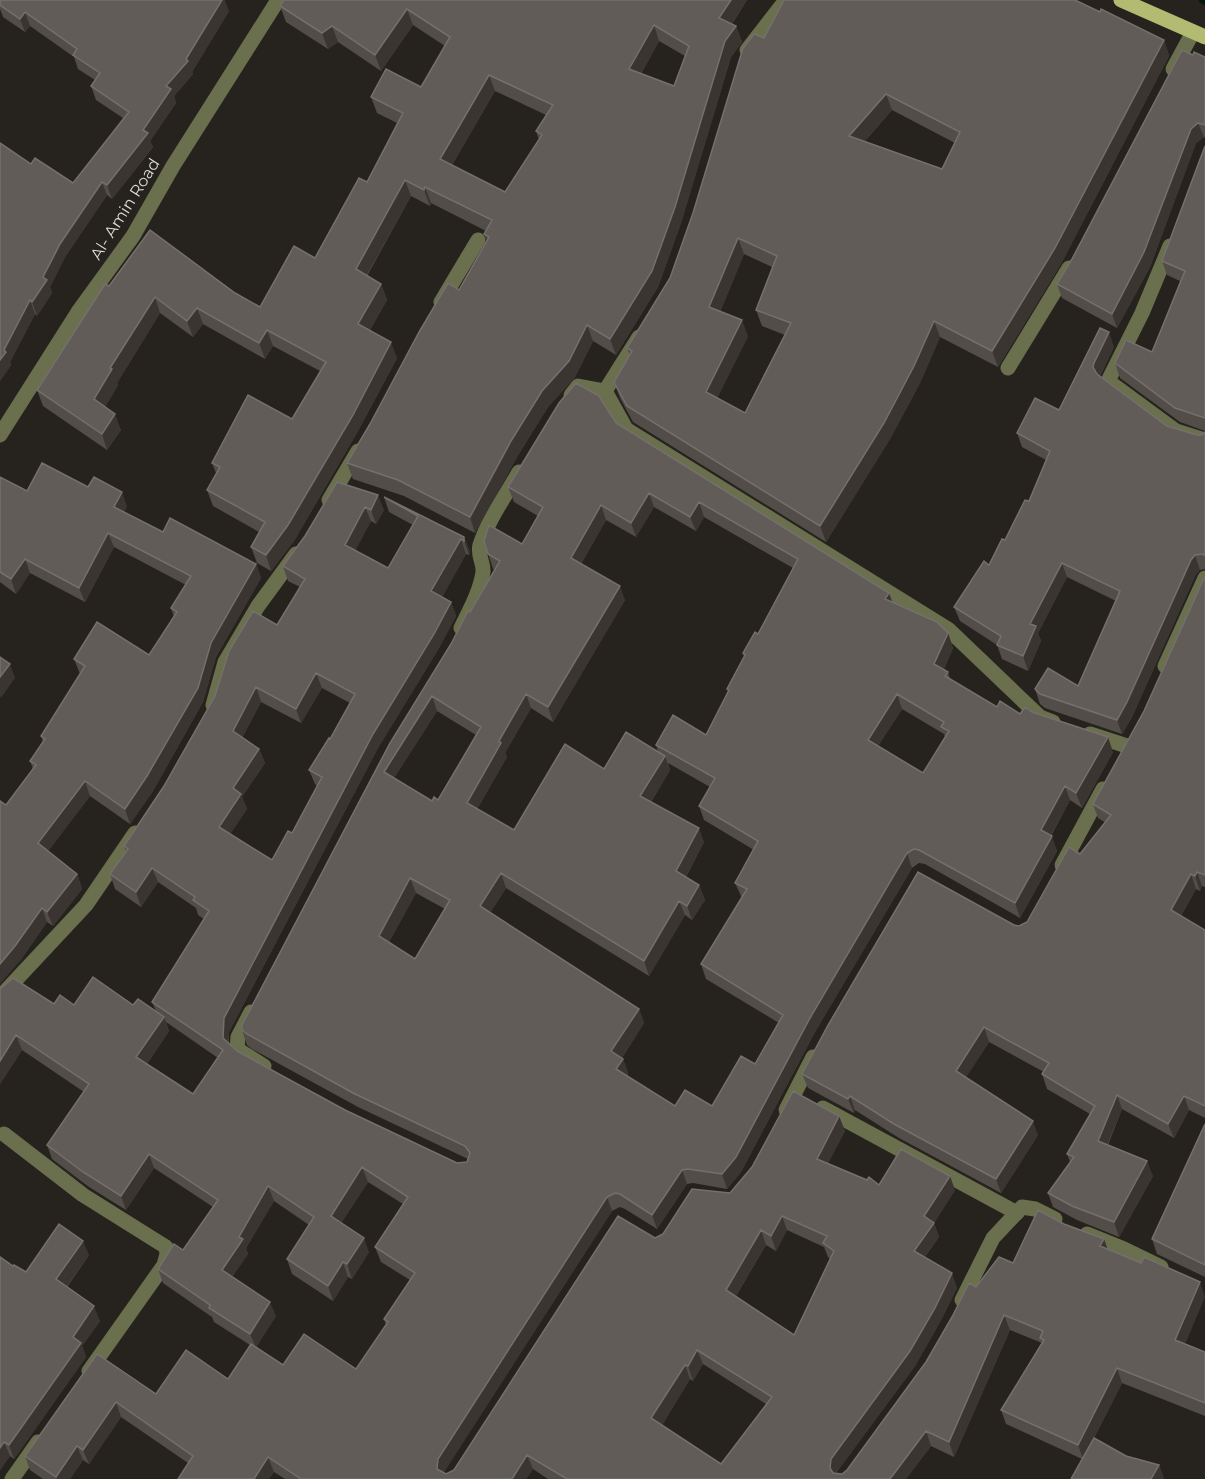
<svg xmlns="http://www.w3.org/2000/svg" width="1205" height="1479" viewBox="0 0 1205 1479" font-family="Montserrat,sans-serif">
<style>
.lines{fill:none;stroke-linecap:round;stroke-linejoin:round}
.stream{stroke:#031b06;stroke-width:8}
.minor{stroke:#6a6f4d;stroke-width:15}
.major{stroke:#b3bb73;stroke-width:15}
.wall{fill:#534d4a;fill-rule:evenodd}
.shaded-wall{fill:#3b3531}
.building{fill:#625c59;stroke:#75706d;stroke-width:1.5;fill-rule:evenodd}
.labels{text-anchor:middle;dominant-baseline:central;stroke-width:5;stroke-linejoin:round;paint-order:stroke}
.street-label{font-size:16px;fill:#dddbd7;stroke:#26221d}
</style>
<rect width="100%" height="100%" fill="#26221d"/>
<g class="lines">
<path class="stream" d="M1203 0 1205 1"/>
<g class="minor">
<path d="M747 50 786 0"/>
<path d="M1173 69 1193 32"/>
<path d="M1170 246 1142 313 1108 381 1176 431 1205 440"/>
<path d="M441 302 478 240"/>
<path d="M1008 368 1069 268"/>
<path d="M605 391 626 429 948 629 1040 717 1053 722"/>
<path d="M571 395 578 386 605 391 639 337"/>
<path d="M0 435 78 312 133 236 173 166 278 0"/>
<path d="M329 500 358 451"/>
<path d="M461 628C469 611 480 592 483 572 484 563 477 555 480 545 488 520 506 495 519 472"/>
<path d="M1165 666 1205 578"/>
<path d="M213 705 225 662 258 606 296 554"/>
<path d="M1090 734 1127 746"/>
<path d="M1062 865 1103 789"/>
<path d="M0 997 86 905 135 833"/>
<path d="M251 1012 238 1037 237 1049 264 1066"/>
<path d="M823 1108 1017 1213"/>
<path d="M786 1110 813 1057"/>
<path d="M4 1134 83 1195 166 1247 167 1254 164 1265 89 1371"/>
<path d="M1087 1234 1124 1249 1161 1267"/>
<path d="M962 1300 993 1238 1022 1207 1035 1209 1055 1219"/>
<path d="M12 1479 38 1442"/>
</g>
<path class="major" d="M1121 0 1205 37"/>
</g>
<g class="wall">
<path d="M0 0 229 11 192 72 193 74 174 96 176 103 150 141 153 147 112 199 107 195 65 257 50 287 52 293 37 316 35 314 10 362 11 365 0 381 31 164 73 183 123 118 96 100 91 86 95 80 78 69 74 57 30 26 25 32 3 17 0 9Z"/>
<path d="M284 0H747L732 24 736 26 742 42 731 57 681 223 658 287 616 355 593 341 575 377 548 407 517 457 475 533 404 496 353 479 347 463 459 290 487 241 484 234 486 231 431 203 430 206 411 196 367 276 381 284 387 300 370 330 397 358 358 431 294 541 271 571 257 563 251 547 259 532 213 506 207 490 216 473 212 463 292 419 320 371 273 346 265 359 203 324 193 337 160 313 117 383 118 385 105 407 121 430 107 450 43 406 37 390 109 286 235 293 260 307 315 258 367 182 397 123 377 113 371 97 421 87 445 46 413 25 381 71 338 42 328 49 286 22 280 6ZM659 41 685 56 674 86 641 74ZM495 91 546 115 536 131 539 140 505 192 452 165Z"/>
<path d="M1100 12 1164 40 1169 56 1061 264 998 367 940 337 920 383 890 439 826 542 633 422 620 398 614 382 630 355 627 348 670 278 764 38ZM892 110 955 143 942 169 865 141ZM744 254 772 267 756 310 762 326 785 335 745 413 717 398 748 336 720 312Z"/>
<path d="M1193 55 1205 57V138L1204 137 1196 143 1150 267 1117 328 1062 298 1057 284Z"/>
<path d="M1205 146V431L1180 422 1120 378 1115 363 1152 352 1180 281 1167 275 1162 261Z"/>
<path d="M1114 347 1100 376 1167 426 1197 435H1202L1205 432V569L1200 570 1196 574 1132 717 1122 734 1045 708 1040 704 1035 689 1078 686 1116 601 1067 577 1038 633 1041 641 1028 671 1002 659 997 645 960 621 954 607 989 565 1005 540 1029 501 1046 460 1022 447 1017 433 1059 410Z"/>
<path d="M616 423 889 593 892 602 948 633 953 648 944 669 948 672 950 679 997 707 1020 714 1032 712 1113 752 1082 808 1070 800 1051 836 1057 851 1020 918 925 864 919 863 912 868 815 1032 741 1172 727 1189 693 1183 687 1184 657 1229 625 1209 620 1207 612 1211 443 1473 446 1474 454 1470 655 1238 730 1193 839 1116 845 1131 828 1163 879 1185 955 1190 934 1223 939 1237 925 1257 957 1288 940 1322 915 1366 836 1473 842 1474 847 1470 926 1362 976 1287 1013 1263 1064 1224 1104 1239 1108 1250 1185 1344 1205 1352V1416L1122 1383 1093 1440 1126 1456 1159 1465 1164 1479H1071L1082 1459 1006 1424 1001 1410 1042 1343 1010 1330 954 1457 931 1446 906 1479H548L533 1469 526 1479H285L274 1472 269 1479H178L188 1463 121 1417 89 1464 83 1460 70 1479H43L30 1470 25 1456 97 1354 156 1394 228 1379 250 1345 214 1322 212 1317 163 1283 158 1269 183 1250 213 1207 154 1168 126 1210 89 1187 52 1159 47 1145 84 1092 22 1050 0 1084V989L54 1004 133 1005 156 1011 152 1002 204 919 198 915 196 908 158 882 141 907 115 889 110 874 126 851 124 846 277 625 300 587 288 581 283 566 305 536 337 482 384 510 376 524 371 521 355 550 388 568 413 525 389 512 384 497 464 537 470 552 469 555 466 554 442 597 451 602 456 616 439 648 378 748 229 1032V1043L237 1051 345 1110 457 1163 467 1162 468 1159 358 1107 252 1049 247 1045 242 1030 470 612 495 570 493 569 484 541 522 544 538 516 514 502 508 487ZM654 507 696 531 704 517 793 568 758 634 743 653 744 657 727 689 728 692 706 735 656 745 658 752 604 769 514 830 477 809 507 757 505 753 531 708 553 722 625 600 581 564 606 520 636 537ZM322 688 350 703 330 739 309 770 315 784 317 786 292 833 272 860 230 834 247 809 242 797 265 763 259 749 242 738 261 702 301 723ZM902 709 944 734 945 737 923 773 878 746ZM437 711 476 735 438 800 432 801 394 778ZM668 763 710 787 699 806 704 820 754 850 735 883 742 898 701 964 706 979 779 1023 755 1064 712 1106H675L627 1076 628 1073 623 1059 622 1058 644 1023 639 1009 490 913 506 888 649 976 685 915 692 920 705 900 699 885 686 877 704 842 651 802 670 770ZM416 893 445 909 415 959 389 942ZM166 1022 218 1058 193 1094 147 1064 169 1031ZM368 1182 403 1204 375 1247 381 1262 410 1280 384 1319 386 1325 356 1369 283 1365 256 1347 276 1316 232 1277 248 1254 246 1248 274 1201 309 1225 287 1259 292 1274 333 1301 348 1277 352 1279 369 1252 341 1223ZM787 1230 824 1247 828 1257 830 1259 794 1335 736 1296 766 1245 776 1251ZM703 1364 766 1404 721 1464 662 1425 690 1379 693 1381Z"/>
<path d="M0 477 27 491 88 487 127 506 124 512 163 532 256 564 261 578 216 657 203 702 153 791 130 824 90 796 48 851 77 874 82 889 53 926 47 922 20 961 6 805 33 769 30 761 43 742 41 736 80 674 74 659 149 655 174 617 171 608 186 585 114 547 85 602 30 573 16 594 0 582Z"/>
<path d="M1205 576V887L1202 886 1200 891 1196 889 1181 916 1205 930V1118L1189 1110 1174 1138 1122 1109 1108 1145 1153 1176 1119 1237 1077 1220 1053 1207 1048 1193 1070 1162 1067 1154 1090 1114 1047 1089 1042 1074 1044 1072 989 1042 966 1077 1038 1135 1001 1193 899 1138 855 1110 854 1113 808 1088 802 1074 1014 925 1019 926 1027 922 1106 823 1098 818 1093 804 1144 711Z"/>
<path d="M1205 1124V1277L1157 1254 1152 1239Z"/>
<path d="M89 1255 67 1287 100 1321 82 1346 86 1357 14 1459 10 1456 0 1470V1257L13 1266 26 1272Z"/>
</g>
<g class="shaded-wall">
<path d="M218 0H225L229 11 192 72 193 74 174 96 176 103 150 141 153 147 112 199 107 185 143 130 166 86 186 59Z"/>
<path d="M731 0H747L725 34 719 18Z"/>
<path d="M407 9 413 25 381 71 375 55Z"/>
<path d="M25 12 30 26 25 32 20 19Z"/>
<path d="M654 25 659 41 635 85 629 69Z"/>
<path d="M332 26 338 42 328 49 322 33Z"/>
<path d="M736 26 742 42 731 57 681 223 658 287 616 355 610 339 725 41Z"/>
<path d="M1164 40 1169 56 1061 264 998 367 992 351Z"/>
<path d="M489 75 495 91 446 175 440 159Z"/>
<path d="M886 94 892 110 855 152 849 136Z"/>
<path d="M1198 123 1204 137 1196 143 1150 267 1117 328 1112 314 1191 129Z"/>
<path d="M405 180 411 196 361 285 356 269Z"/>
<path d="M102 182 107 195 65 257 50 287 52 293 37 316 32 302 43 277 60 244Z"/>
<path d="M425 187 431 203 430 206 424 190Z"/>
<path d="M738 238 744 254 715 324 709 307Z"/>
<path d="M381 284 387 300 364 340 358 324Z"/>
<path d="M155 297 160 313 117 383 118 385 100 415 94 399 110 368Z"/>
<path d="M30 300 35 314 10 362 11 365 0 381V360L4 350Z"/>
<path d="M197 308 203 324 193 337 187 321Z"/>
<path d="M742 320 748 336 712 408 706 392Z"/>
<path d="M934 321 940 337 920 383 890 439 826 542 820 526Z"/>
<path d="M587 325 593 341 575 377 548 407 517 457 475 533 470 517 511 441 542 391Z"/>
<path d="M267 330 273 346 265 359 259 343Z"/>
<path d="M1109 332 1114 347 1099 377 1098 382 1093 367 1094 363Z"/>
<path d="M391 342 397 358 358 431 294 541 271 571 266 555Z"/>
<path d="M115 414 121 430 107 450 102 434Z"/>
<path d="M122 492 127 506 119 521 114 507Z"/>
<path d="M649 493 654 507 636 537 631 523Z"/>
<path d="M378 495 384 510 376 524 371 510Z"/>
<path d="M699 502 704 517 696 531 690 517Z"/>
<path d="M601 505 606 520 576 572 571 558Z"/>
<path d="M365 507 371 521 351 559 345 545Z"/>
<path d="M108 533 114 547 85 602 79 588Z"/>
<path d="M464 537 470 552 469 555 464 541Z"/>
<path d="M461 539 466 554 437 606 431 591Z"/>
<path d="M1195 555 1200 570 1196 574 1132 717 1122 734 1117 720 1191 560Z"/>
<path d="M25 559 30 573 16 594 11 579Z"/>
<path d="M1062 563 1067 577 1038 633 1041 641 1028 671 1023 656 1030 624Z"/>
<path d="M256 564 261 578 216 657 203 702 153 791 130 824 125 809 211 643Z"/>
<path d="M620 586 625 600 553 722 548 707Z"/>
<path d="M889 593 894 607 885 599Z"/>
<path d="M451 602 456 616 439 648 378 748 229 1032 228 1052 223 1038 224 1018 373 734Z"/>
<path d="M948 633 953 648 940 678 934 664Z"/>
<path d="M10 664 15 678 1 698 0 696V677Z"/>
<path d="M316 673 322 688 301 723 296 709Z"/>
<path d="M256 687 261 702 238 746 233 731Z"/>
<path d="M526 694 531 708 505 753 507 757 472 817 467 803 499 741Z"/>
<path d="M897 694 902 709 873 754 868 740Z"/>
<path d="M432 696 437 711 389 786 384 772Z"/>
<path d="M1108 737 1113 752 1082 808 1076 793Z"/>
<path d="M259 749 265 763 242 797 247 809 225 842 219 827 233 788Z"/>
<path d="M665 756 670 770 645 811 640 796Z"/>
<path d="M85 781 90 796 43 858 38 843Z"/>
<path d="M1065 786 1070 800 1046 844 1041 830Z"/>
<path d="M699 828 704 842 681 886 676 871Z"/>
<path d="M1052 836 1057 851 1020 918 1015 903Z"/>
<path d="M907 853 912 868 815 1032 741 1172 727 1189 722 1174 810 1018Z"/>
<path d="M152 868 158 882 141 907 136 892Z"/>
<path d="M1197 872 1202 886 1200 891 1195 876Z"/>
<path d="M501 873 506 888 485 921 480 906Z"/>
<path d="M77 874 82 889 53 926 47 912Z"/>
<path d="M1191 874 1196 889 1176 925 1171 910Z"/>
<path d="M410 878 416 893 384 951 379 936Z"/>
<path d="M699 885 705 900 692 920 687 906Z"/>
<path d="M679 901 685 915 649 976 644 961Z"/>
<path d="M42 908 47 922 20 961 0 984V964Z"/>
<path d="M639 1009 644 1023 617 1066 611 1051Z"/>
<path d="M164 1017 169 1031 142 1071 136 1057Z"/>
<path d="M984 1027 989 1042 961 1085 956 1071Z"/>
<path d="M16 1035 22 1050 0 1084V1061Z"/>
<path d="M623 1059 628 1073 622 1083 616 1069Z"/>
<path d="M1117 1095 1122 1109 1103 1155 1098 1141Z"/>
<path d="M850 1096 855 1110 854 1113 848 1099Z"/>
<path d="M1184 1096 1189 1110 1174 1138 1168 1124Z"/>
<path d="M839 1116 845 1131 822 1174 817 1159Z"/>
<path d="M1033 1121 1038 1135 1001 1193 996 1179Z"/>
<path d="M149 1154 154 1168 126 1210 121 1196Z"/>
<path d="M1147 1161 1153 1176 1119 1237 1114 1222Z"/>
<path d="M362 1167 368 1182 336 1231 331 1216Z"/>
<path d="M682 1170 687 1184 657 1229 652 1215Z"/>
<path d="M950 1176 955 1190 934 1223 939 1237 919 1265 914 1251 924 1216Z"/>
<path d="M268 1186 274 1201 246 1248 248 1254 227 1284 222 1270 239 1237Z"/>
<path d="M607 1197 612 1211 443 1474 437 1469 438 1459Z"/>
<path d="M782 1216 787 1230 776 1251 771 1236Z"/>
<path d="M761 1230 766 1245 731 1304 726 1290Z"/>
<path d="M364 1238 369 1252 352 1279 347 1264Z"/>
<path d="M1104 1239 1109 1254 1100 1246Z"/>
<path d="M83 1241 89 1255 61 1294 56 1279Z"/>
<path d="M343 1262 348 1277 333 1301 328 1286Z"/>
<path d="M952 1273 957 1288 940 1322 915 1366 836 1473 835 1479 830 1468 831 1459Z"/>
<path d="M1200 1282 1205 1297 1181 1354 1175 1340Z"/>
<path d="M270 1302 276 1316 256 1348 250 1334Z"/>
<path d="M94 1306 100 1321 82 1346 86 1357 14 1459 9 1445 73 1337Z"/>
<path d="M1004 1315 1010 1330 954 1457 949 1442Z"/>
<path d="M697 1350 703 1364 693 1381 688 1366Z"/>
<path d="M685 1365 690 1379 657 1433 651 1418Z"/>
<path d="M1117 1368 1122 1383 1083 1459 1078 1445Z"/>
<path d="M116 1402 121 1417 89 1464 83 1450Z"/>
<path d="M926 1431 931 1446 906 1479H890Z"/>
<path d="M4 1442 10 1456 0 1470V1448Z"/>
<path d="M77 1446 83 1460 70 1479H57L56 1477Z"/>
<path d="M527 1455 533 1469 526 1479H512Z"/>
<path d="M268 1457 274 1472 269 1479H254Z"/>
<path d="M1159 1465 1164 1479H1151Z"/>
</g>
<g class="building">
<path d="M0 0H222L186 59 188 61 166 86 171 89 143 130 148 133 107 185 102 182 60 244 43 277 47 280 32 302 30 300 4 350 6 352 0 360V143L31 164 35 158 73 183 129 112 91 86 100 73 73 55 77 49 25 12 20 19 0 5Z"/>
<path d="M284 0H731L719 18 736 26 725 41 675 207 652 271 610 339 587 325 569 361 542 391 511 441 470 517 398 480 347 463 370 424 419 332 448 283 459 290 489 237 484 234 492 220 425 187 424 190 405 180 356 269 381 284 358 324 391 342 353 415 288 525 266 555 251 547 265 522 207 490 220 467 212 463 248 395 292 419 326 362 267 330 259 343 197 308 187 321 155 297 110 368 112 369 94 399 115 414 102 434 37 390 105 284 109 286 150 230 235 293 260 307 294 246 315 258 359 178 367 182 403 113 371 97 386 69 421 87 450 37 407 9 375 55 332 26 322 33 280 6ZM654 25 689 46 674 86 629 69ZM489 75 553 105 536 131 542 135 505 192 440 159Z"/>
<path d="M784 0H1075L1100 12 1101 9 1164 40 1055 248 992 351 934 321 914 366 884 423 820 526 627 406 614 382 632 351 627 348 670 278 693 213 743 48 754 34 764 38ZM886 94 960 132 942 169 849 136ZM738 238 777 256 756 310 791 323 745 413 706 392 742 320 709 307Z"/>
<path d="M1182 50 1193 55 1194 52 1205 57V125L1198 123 1191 129 1144 252 1112 314 1057 284 1072 259Z"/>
<path d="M1205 146V418L1175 408 1115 363 1126 340 1152 352 1185 271 1162 261Z"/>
<path d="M1100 328 1109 332 1094 363 1093 367 1097 374 1167 426 1197 435H1202L1205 432V556L1203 554 1195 555 1191 560 1127 702 1117 720 1040 694 1035 689 1048 668 1078 686 1120 591 1062 563 1030 624 1036 626 1023 656 997 645 1001 636 954 607 984 561 989 565 1002 539 1005 540 1025 500 1029 501 1050 451 1017 433 1035 398 1059 410Z"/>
<path d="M576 383 599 396 616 423 889 593 885 599 937 622 948 633 934 664 948 672 945 676 997 707 1000 701 1020 714 1025 707 1032 712 1108 737 1076 793 1065 786 1041 830 1052 836 1015 903 919 850 914 849 907 853 810 1018 736 1157 722 1174 688 1169 682 1170 652 1215 620 1194 615 1193 607 1197 438 1459 437 1469 446 1474 454 1470 618 1216 655 1238 663 1234 692 1189 730 1193 752 1167 793 1091 839 1116 817 1159 867 1180 869 1177 879 1185 901 1149 950 1176 924 1216 934 1223 914 1251 952 1273 935 1308 910 1351 831 1459 830 1468 833 1473 842 1474 847 1470 926 1362 952 1317 969 1283 976 1287 999 1257 1013 1263 1038 1210 1064 1224 1104 1239 1100 1246 1141 1263 1144 1257 1200 1282 1175 1340 1205 1352V1403L1117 1368 1078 1445 1001 1410 1044 1340 1040 1338 1043 1331 1004 1315 949 1442 926 1431 890 1479H567L527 1455 512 1479H301L268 1457 254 1479H178L193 1456 116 1402 83 1450 77 1446 56 1477 25 1456 97 1354 156 1394 186 1350 228 1379 251 1344 283 1365 304 1334 356 1369 388 1322 384 1319 415 1273 375 1247 408 1197 362 1167 331 1216 364 1238 347 1264 343 1262 328 1286 287 1259 314 1217 268 1186 239 1237 243 1239 222 1270 270 1302 250 1334 209 1308 210 1305 158 1269 174 1244 183 1250 218 1200 149 1154 121 1196 83 1172 47 1145 89 1084 16 1035 0 1061V989L13 978 54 1004 60 995 74 1005 93 977 133 1005 138 999 164 1017 136 1057 193 1094 223 1050 152 1002 209 911 193 900 195 897 152 868 136 892 110 874 128 849 124 846 164 786 215 696 229 651 253 611 277 625 305 579 283 566 305 536 337 482 378 495 371 510 365 507 345 545 388 568 418 516 384 497 464 537V541L461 539 431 591 451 602 434 634 373 734 224 1018 223 1038 237 1051 345 1110 457 1163 467 1162 470 1153 465 1146 353 1093 247 1034 242 1030V1025L390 743 451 644 468 611 470 612 500 561 488 554 484 541 489 525 522 544 543 507 508 487 559 403ZM649 493 690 517 699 502 798 559 758 634 755 632 743 653 745 655 727 689 729 690 706 735 673 715 656 745 715 778 699 806 758 841 735 883 747 889 701 964 783 1015 755 1064 741 1056 712 1106 685 1090 675 1106 616 1069 623 1059 611 1051 639 1009 480 906 501 873 644 961 679 901 687 906 699 885 676 871 699 828 640 796 665 756 626 732 604 769 565 744 514 830 467 803 501 743 499 741 526 694 548 707 620 586 571 558 601 505 631 523ZM316 673 355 694 330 739 329 738 309 770 322 777 292 833 288 831 272 860 219 827 241 794 233 788 259 749 233 731 256 687 296 709ZM897 694 944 722 941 727 949 731 923 773 868 740ZM432 696 481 727 438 800 434 797 432 801 384 772ZM410 878 450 900 415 959 379 936ZM782 1216 827 1236 823 1243 834 1251 794 1335 726 1290 761 1230 771 1236ZM697 1350 772 1397 721 1464 651 1418 685 1365 688 1366Z"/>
<path d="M42 463 88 487 94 477 122 492 114 507 163 532 170 518 256 564 211 643 198 688 147 776 125 809 85 781 38 843 77 874 47 912 42 908 15 946 0 964V801L6 805 36 765 30 761 45 739 41 736 85 666 74 659 97 622 149 655 177 612 171 608 191 576 108 533 79 588 25 559 11 579 0 572V477L27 491Z"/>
<path d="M1205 576V875L1197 872 1195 876 1191 874 1171 910 1205 930V1106L1184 1096 1168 1124 1117 1095 1098 1141 1147 1161 1114 1222 1072 1206 1048 1193 1074 1157 1067 1154 1095 1106 1042 1074 1049 1063 984 1027 956 1071 1033 1121 996 1179 894 1124 850 1096 848 1099 802 1074 827 1027 918 872 1014 925 1019 926 1027 922 1069 847 1080 854 1111 815 1093 804 1144 711Z"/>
<path d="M0 657 10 664 0 677Z"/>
<path d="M1205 1124V1265L1152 1239Z"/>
<path d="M59 1224 83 1241 56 1279 94 1306 73 1337 81 1343 9 1445 4 1442 0 1448V1257L13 1266 14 1265 26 1272Z"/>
<path d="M1094 1438 1126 1456 1159 1465 1151 1479H1071Z"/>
</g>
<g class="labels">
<g class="street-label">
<text transform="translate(125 209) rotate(-58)">Al- Amin Road</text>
</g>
</g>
</svg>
